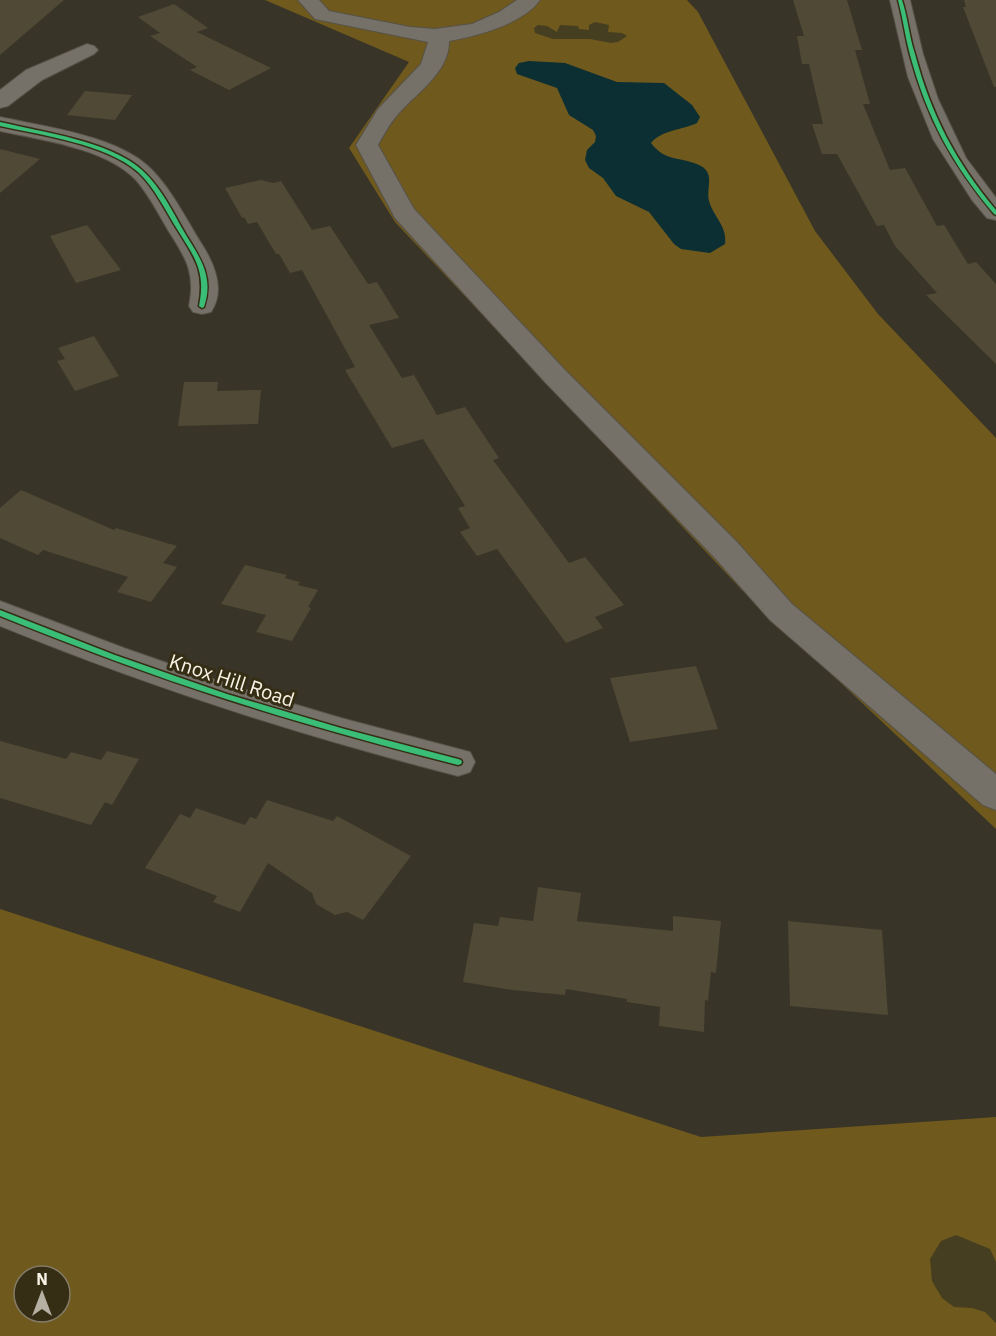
<svg xmlns="http://www.w3.org/2000/svg" width="996" height="1336" viewBox="0 0 996 1336" font-family="'IBM Plex Sans',sans-serif">
<style>
.green{fill:#6f591d;fill-rule:evenodd}
.sand{fill:#463e20}
.water{fill:#0b2f32}
.building{fill:#4f4936}
.lines{fill:none;stroke-linecap:round;stroke-linejoin:round}
.minor-casing{stroke:#575247;stroke-width:2}
.minor{fill:#757168;fill-rule:evenodd}
.cycleway-casing{stroke:#362d15;stroke-width:3}
.cycleway{fill:#3abd76;fill-rule:evenodd}
.labels{text-anchor:middle;dominant-baseline:central;stroke-width:6;stroke-linejoin:round;paint-order:stroke}
.street-label{font-size:20px;fill:#f9f3e5;stroke:#362d15}
</style>
<rect width="100%" height="100%" fill="#383427"/>
<g class="green">
<path d="M265 0H687L698 12 815 231 878 314 996 438V829L740 588 395 222 349 148 409 62Z"/>
<path d="M0 909 701 1137 996 1117V1336H0ZM24 1276H60V1312H24Z"/>
</g>
<g class="sand">
<path d="M595 22 609 25 608 32 622 33 627 36 618 42 611 43 590 39H553L535 33 534 28 538 25 547 26 557 32 560 25 578 26 579 29 589 30V25Z"/>
<path d="M956 1235 990 1249 996 1262V1323L985 1312 972 1308 954 1307 942 1298 932 1281 930 1259 941 1241Z"/>
</g>
<path class="water" d="M529 61 565 63 617 82 664 83 692 105 700 117 697 123C683 130 661 130 651 143 666 163 682 156 701 166 715 174 706 188 709 201 713 216 728 227 725 244L710 253 681 249 674 244 649 212 616 196 603 178 589 168 585 160 587 150 595 142 596 136 593 130 569 115 557 88 517 74 515 68 519 63Z"/>
<g class="building">
<path d="M0 0H64L0 55Z"/>
<path d="M793 0H847L862 50H855L870 104H863L890 170 905 168 937 226 944 225 968 264 976 262 996 284V364L926 295 937 293 895 246 884 225 877 226 837 154H822L812 124H823L809 64H802L797 36H804Z"/>
<path d="M964 0H996V87H994L963 7H966Z"/>
<path d="M174 4 208 28 197 32 271 68 229 90 190 70 197 67 150 36 160 33 138 17Z"/>
<path d="M85 91 132 95 115 120 67 115Z"/>
<path d="M0 149 40 159 0 193Z"/>
<path d="M261 180 273 183 281 181 312 230 330 226 368 284 377 282 399 318 369 325 402 378 414 375 437 415 465 407 499 458 493 460 569 563 585 557 624 605 595 617 603 628 566 643 497 549 477 556 460 532 470 528 458 508 465 506 423 439 392 448 345 370 355 367 302 270 290 273 279 254H276L257 222 248 224 244 217 242 218 225 188Z"/>
<path d="M87 225 121 270 76 283 50 236Z"/>
<path d="M94 336 119 376 75 391 57 361 65 359 58 348Z"/>
<path d="M184 382H218L217 391 261 390 258 424 178 426Z"/>
<path d="M21 490 114 530 116 528 177 546 163 563 177 567 151 602 117 592 128 577 43 550 38 555 0 538V508Z"/>
<path d="M245 565 287 575 285 578 300 582 298 585 318 590 308 607 311 608 292 641 256 632 266 615 221 604Z"/>
<path d="M696 666 718 729 630 742 610 678Z"/>
<path d="M0 741 66 759 71 752 101 760 107 751 139 759 112 805 105 802 91 825 0 798Z"/>
<path d="M267 800 333 821 337 816 411 856 363 920 347 912 335 915 316 904 312 893 268 863 240 912 213 902 217 896 145 868 180 814 190 818 196 808 245 825 250 817 256 819Z"/>
<path d="M538 887 581 893 577 921 673 931V916L721 921 716 973 711 972 708 1001 705 1000 704 1032 659 1026 660 1007 627 1002V999L566 989 565 995 512 990 463 982 474 923 498 926 500 917 533 921Z"/>
<path d="M788 921 882 930 888 1015 790 1006Z"/>
</g>
<g class="lines">
<g class="minor-casing">
<g id="minor">
<path d="M298 0H319L329 11 334 12 410 27 435 29 472 24 499 12 517 0H540C523 24 477 36 449 41 450 71 417 93 399 113 390 123 384 134 378 145L414 209 565 370 737 542 792 604 996 774V810L983 805 770 620 715 558 545 382 395 218 356 145 378 109 421 64 428 42 315 19Z"/>
<path d="M890 0H910L923 54 938 99 966 158 996 198V220L987 218 972 200 933 139 908 77Z"/>
<path d="M87 44 94 46 98 50 94 54 42 80 8 106 0 108V90L26 70Z"/>
<path d="M0 117C46 127 121 136 153 171 173 192 186 219 201 243 214 263 226 290 211 312L202 314 193 312 189 306C196 272 185 257 168 230 158 213 149 195 136 180 105 148 42 140 0 131Z"/>
<path d="M0 601 124 648 230 685 341 718 470 752 475 762 470 772 458 776C302 736 149 687 0 626Z"/>
</g>
</g>
<use href="#minor" class="minor"/>
<g class="cycleway-casing">
<g id="cycleway">
<path d="M898 0H902C908 18 909 36 915 54 931 115 956 162 996 210V215L994 214C952 164 927 118 910 55 905 37 903 18 898 0Z"/>
<path d="M0 122C42 132 110 141 142 170 162 188 173 213 186 235 201 259 214 278 204 307L202 308 199 306C206 271 195 258 177 229 165 210 155 188 138 172 106 144 41 135 0 126Z"/>
<path d="M0 610 115 655 227 694 341 728 458 759 461 760 462 762 461 764 458 765C380 745 303 724 226 699 150 675 74 646 0 616Z"/>
</g>
</g>
<use href="#cycleway" class="cycleway"/>
</g>
<g class="labels">
<g class="street-label">
<text transform="translate(232 680) rotate(18)">Knox Hill Road</text>
</g>
</g>
<g transform="translate(42 1294)"><circle r="28" fill="#362d15" stroke="#847c68" stroke-width="1.5"/>
<path d="M0-4.5L10 22L0 15L-10 22Z" fill="#b5b0a2"/>
<text y="-9" font-size="16" font-weight="bold" text-anchor="middle" fill="#f9f3e5">N</text>
</g>
</svg>
